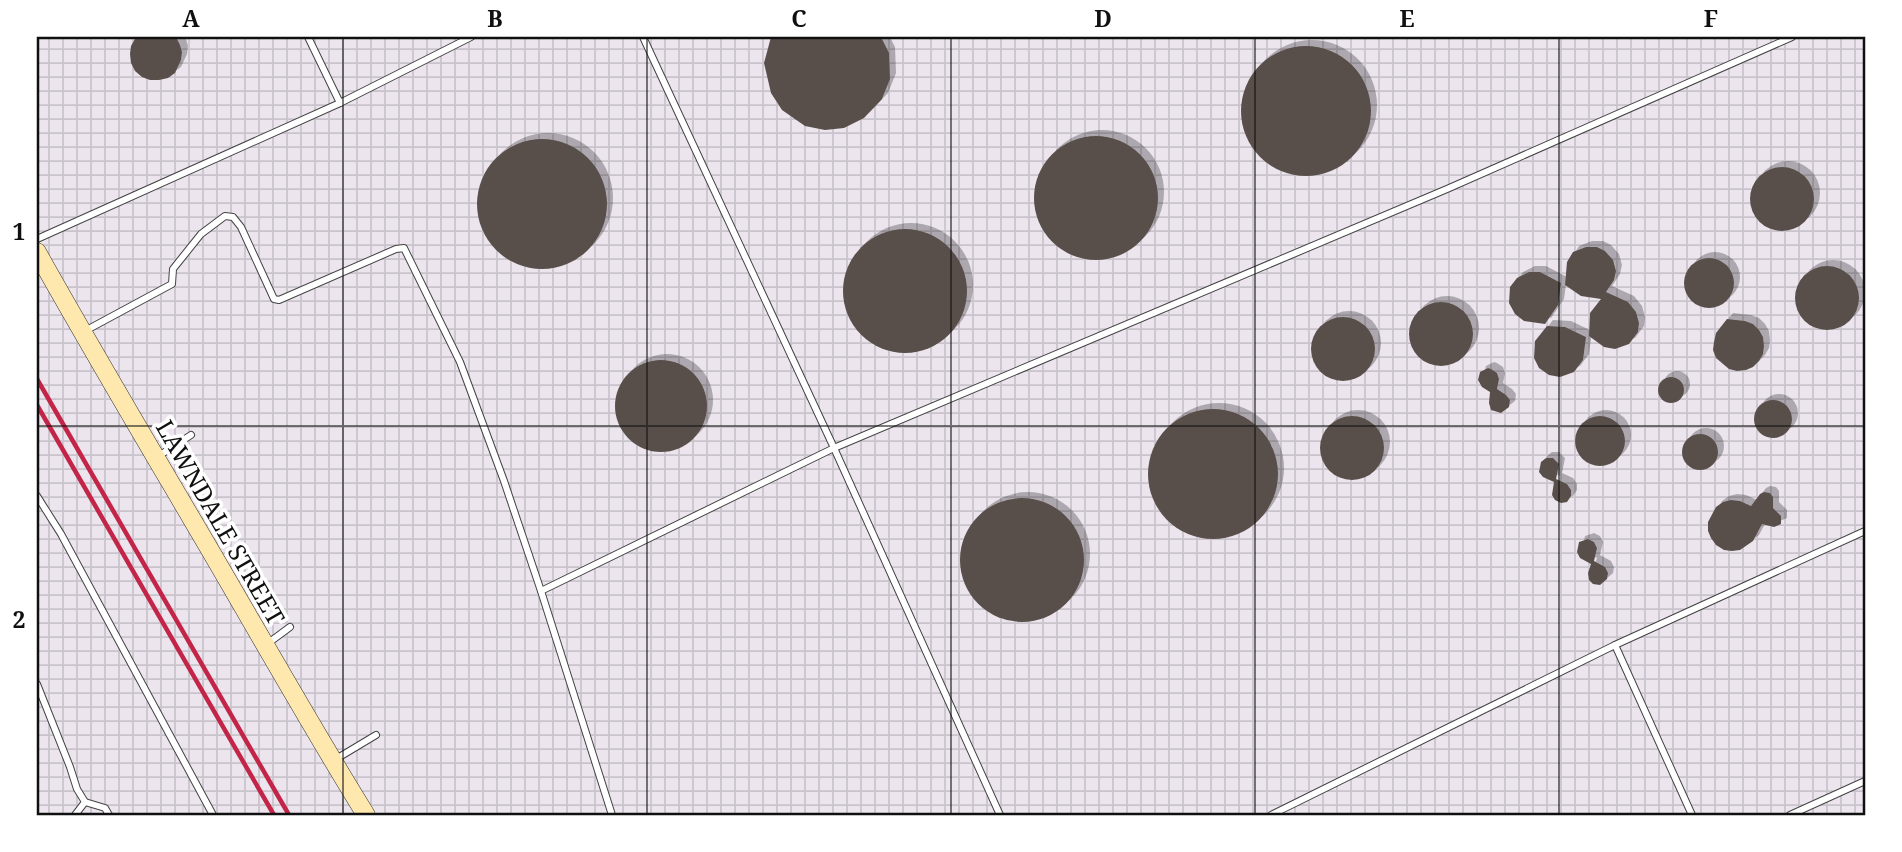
<svg xmlns="http://www.w3.org/2000/svg" width="1902" height="852" viewBox="0 0 1902 852" font-family="'Noto Serif',serif">
<style>
.industrial{fill:url(#industrial-grid)}
.building{fill:#594f4c;filter:url(#shadow)}
.lines{fill:none;stroke-linecap:round;stroke-linejoin:round}
.lane-casing{stroke:#434343;stroke-width:8}
.secondary-casing{stroke:#323232;stroke-width:19}
.lane{stroke:#fff;stroke-width:6}
.secondary{stroke:#ffe8ae;stroke-width:18}
.rail{stroke:#c32548;stroke-width:4.5}
.grid{fill:none;stroke:#101010;stroke-width:2;stroke-opacity:0.55}
.labels{text-anchor:middle;dominant-baseline:central;stroke-width:7;stroke-linejoin:round;paint-order:stroke}
.street-label{font-size:24px;fill:#101010;stroke:#fff}
.neatline{fill:none;stroke:#101010;stroke-width:2.5}
.grid-label{font-size:23px;text-anchor:middle;font-weight:bold;fill:#101010}
</style>
<defs>
<pattern id="industrial-grid" width="8" height="8" patternUnits="userSpaceOnUse" patternTransform="scale(1.75)"><rect width="8" height="8" fill="#ece5ee"/><path d="M0 4h8M4 0v8" fill="none" stroke="#c9c3cb"/></pattern>
<filter id="shadow"><feDropShadow dx="6" dy="-6" stdDeviation="0" flood-color="#0004"/></filter>
</defs>
<rect width="100%" height="100%" fill="#fffbf3"/>
<rect class="industrial" x="37" y="37" width="1828" height="778"/>
<g class="building">
<path d="M136 37H176L180 45 182 52 181 60 175 73 168 78 159 80H150L142 77 135 71 131 63 130 54 131 46Z"/>
<path d="M771 37H881L889 53 890 79 882 99 864 118 844 128 825 130 805 126 782 110 771 93 764 63Z"/>
<circle cx="1306" cy="111" r="65"/>
<circle cx="1096" cy="198" r="62"/>
<circle cx="542" cy="204" r="65"/>
<circle cx="1782" cy="199" r="32"/>
<circle cx="905" cy="291" r="62"/>
<path d="M1586 247H1597L1605 251 1613 260 1616 271 1614 280 1606 292 1628 302 1636 312 1639 323 1638 332 1629 344 1615 349 1604 347 1589 336 1590 313 1601 299 1581 296 1565 285 1567 262 1573 252Z"/>
<circle cx="1709" cy="283" r="25"/>
<circle cx="1827" cy="298" r="32"/>
<path d="M1529 272H1540L1561 283 1558 305 1545 324 1524 321 1515 314 1509 303 1510 287 1517 278Z"/>
<circle cx="1441" cy="334" r="32"/>
<circle cx="1343" cy="349" r="32"/>
<path d="M1727 319 1745 321 1753 324 1759 330 1763 337 1764 346 1763 354 1759 361 1753 367 1746 370 1737 371 1729 369 1716 358 1713 350 1714 342 1716 333Z"/>
<path d="M1547 326 1565 327 1586 337 1583 360 1574 372 1560 377 1549 375 1539 368 1534 358 1535 341Z"/>
<circle cx="661" cy="406" r="46"/>
<path d="M1488 368 1491 369 1497 373 1499 379 1497 389 1506 395 1510 400 1509 407 1501 413 1491 410 1489 403 1490 392 1482 387 1478 380 1480 372Z"/>
<circle cx="1671" cy="390" r="13"/>
<circle cx="1773" cy="419" r="19"/>
<circle cx="1213" cy="474" r="65"/>
<circle cx="1352" cy="448" r="32"/>
<circle cx="1600" cy="441" r="25"/>
<circle cx="1700" cy="452" r="18"/>
<path d="M1546 458H1553L1559 464 1556 479 1567 484 1571 490V496L1567 502 1561 503 1555 500 1552 495 1554 482 1543 477 1539 472 1541 462Z"/>
<path d="M1764 492 1770 493 1773 497V508L1781 516V524L1774 527 1762 524 1753 541 1740 550 1732 551 1724 550 1716 545 1711 538 1708 531V522L1716 507 1723 502 1731 500 1740 501 1751 506 1760 494Z"/>
<circle cx="1022" cy="560" r="62"/>
<path d="M1588 539 1594 542 1597 548 1594 561 1605 567 1608 573 1607 579 1600 585 1593 584 1589 580 1588 573 1591 564 1580 558 1577 552 1579 542Z"/>
</g>
<g class="lines">
<g class="lane-casing">
<g id="lane">
<path d="M308 37 340 103"/>
<path d="M643 37 834 448 1000 815"/>
<path d="M37 239 340 103 471 37"/>
<path d="M83 332 172 284 173 269 201 234 225 216 233 217 241 227 274 299 279 300 396 249 404 248 460 362 504 481 541 591 612 815"/>
<path d="M157 457 191 435"/>
<path d="M37 496 61 534 213 815"/>
<path d="M541 591 834 448 1447 189 1792 37"/>
<path d="M267 644 290 627"/>
<path d="M1615 645 1692 815"/>
<path d="M37 684 70 767 77 789 85 802 105 808 109 815"/>
<path d="M336 759 376 735"/>
<path d="M75 815 85 802"/>
<path d="M1271 815 1615 645 1865 531"/>
<path d="M1790 815 1865 781"/>
</g>
</g>
<g class="secondary-casing">
<path id="secondary" d="M37 252C93 352 152 451 210 550 262 639 312 728 366 815"/>
</g>
<use href="#lane" class="lane"/>
<use href="#secondary" class="secondary"/>
<g class="rail">
<path d="M37 379 289 815"/>
<path d="M37 405 274 815"/>
</g>
</g>
<path class="grid" d="M343 37V815M647 37V815M951 37V815M1255 37V815M1559 37V815M37 426H1865"/>
<g class="labels">
<g class="street-label">
<text transform="translate(221 522) rotate(60)">LAWNDALE STREET</text>
</g>
</g>
<rect width="1902" height="852" fill="none" stroke="#ffffff" stroke-width="77"/>
<rect x="38" y="38" width="1826" height="776" class="neatline"/>
<g class="grid-label">
<text x="191" y="27">A</text>
<text x="495" y="27">B</text>
<text x="799" y="27">C</text>
<text x="1103" y="27">D</text>
<text x="1407" y="27">E</text>
<text x="1711" y="27">F</text>
<text x="19" y="240">1</text>
<text x="19" y="628">2</text>
</g>
</svg>
